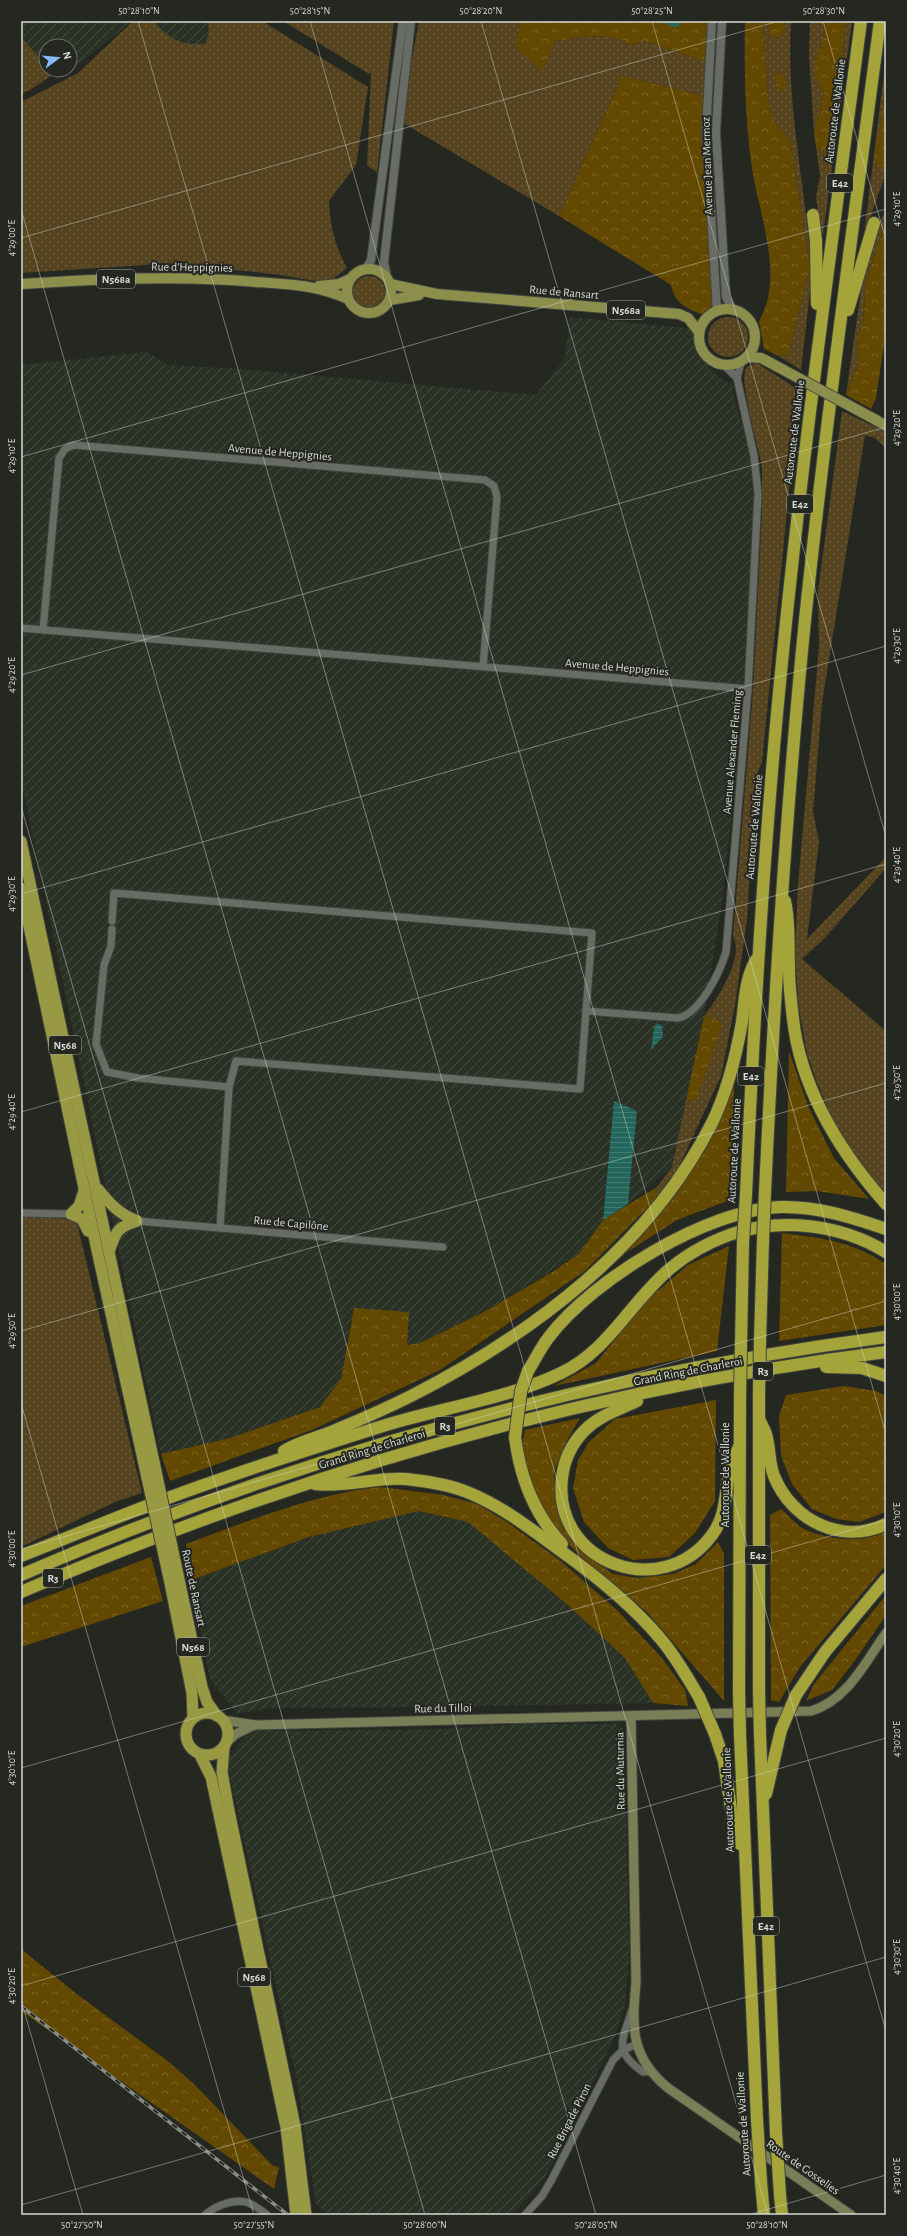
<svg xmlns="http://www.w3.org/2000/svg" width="907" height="2236" viewBox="0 0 907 2236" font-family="'Alegreya Sans',sans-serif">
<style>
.industrial{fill:url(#industrial-furrows)}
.grass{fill:url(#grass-dots)}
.forest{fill:url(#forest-crowns)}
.water{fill:url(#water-rules)}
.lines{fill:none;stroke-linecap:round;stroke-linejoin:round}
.minor-casing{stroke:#42453f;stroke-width:9}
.tertiary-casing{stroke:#42453f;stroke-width:10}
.secondary-casing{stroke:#42453f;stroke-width:11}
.primary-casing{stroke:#42453f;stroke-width:12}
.trunk-casing{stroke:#42453f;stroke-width:13}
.motorway-casing{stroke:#42453f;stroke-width:14}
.minor{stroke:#676d64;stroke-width:7}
.tertiary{stroke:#676d64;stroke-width:8}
.secondary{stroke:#7a7e57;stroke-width:9}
.primary{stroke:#8c8e4b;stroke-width:10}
.trunk{stroke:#989942;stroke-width:11}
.motorway{stroke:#a5a43a;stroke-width:12}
.rail-casing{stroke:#888c86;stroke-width:3.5}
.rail{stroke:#242821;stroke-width:2;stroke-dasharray:6;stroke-linecap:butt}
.primary-bridge-casing{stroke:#42453f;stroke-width:12;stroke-linecap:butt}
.trunk-bridge-casing{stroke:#42453f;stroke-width:13;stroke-linecap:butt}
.motorway-bridge-casing{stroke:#42453f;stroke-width:14;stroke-linecap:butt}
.primary-bridge{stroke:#8c8e4b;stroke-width:10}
.trunk-bridge{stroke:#989942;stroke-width:11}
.motorway-bridge{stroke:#a5a43a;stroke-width:12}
.ticks{fill:none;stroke:#d7dad5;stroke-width:1;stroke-opacity:0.45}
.labels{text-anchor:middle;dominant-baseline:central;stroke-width:4;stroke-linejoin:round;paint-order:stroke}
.shield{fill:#242821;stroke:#a1a59f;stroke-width:1}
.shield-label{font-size:11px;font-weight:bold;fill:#d7dad5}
.street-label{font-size:12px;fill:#d7dad5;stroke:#242821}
.neatline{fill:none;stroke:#d7dad5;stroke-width:1.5}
.ticks-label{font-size:10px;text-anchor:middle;fill:#d7dad5}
</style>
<defs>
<pattern id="industrial-furrows" width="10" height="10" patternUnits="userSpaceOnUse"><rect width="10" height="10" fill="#2a3225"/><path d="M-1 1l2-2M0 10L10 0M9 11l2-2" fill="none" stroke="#484f44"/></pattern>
<pattern id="grass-dots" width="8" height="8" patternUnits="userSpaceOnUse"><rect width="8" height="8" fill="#55441f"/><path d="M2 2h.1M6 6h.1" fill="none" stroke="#6d5e3f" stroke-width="1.8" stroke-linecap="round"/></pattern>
<pattern id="forest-crowns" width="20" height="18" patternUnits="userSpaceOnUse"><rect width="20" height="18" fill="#634800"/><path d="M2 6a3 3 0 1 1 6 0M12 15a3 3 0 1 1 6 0" fill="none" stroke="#796224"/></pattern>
<pattern id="water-rules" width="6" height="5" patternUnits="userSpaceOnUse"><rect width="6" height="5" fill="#23665c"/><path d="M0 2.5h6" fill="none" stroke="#427b72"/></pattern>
</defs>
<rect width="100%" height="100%" fill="#242821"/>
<g class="industrial">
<path d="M21 21H132L63 77 54 74 50 70H70V46H46V65L21 37Z"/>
<path d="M152 21H208L209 32 205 44 190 45 174 41Z"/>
<path d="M570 317 696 329 697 354 720 378 733 385 735 403 750 447 754 509 742 724 722 901 704 1016 672 1167 628 1204 637 1112 614 1101 603 1220 579 1254 484 1312 420 1343 407 1346 351 1319 341 1379 320 1407 230 1438 161 1454 21 780V365L147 352 168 365 239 369 536 395 565 358Z"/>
<path d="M419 1511 468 1522 569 1606 625 1658 653 1703 429 1707 270 1708 237 1714 210 1679 191 1580 309 1537Z"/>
<path d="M526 1724H617L624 1730 629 1958 625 2005 613 2041 543 2181 511 2215H329L316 2204 296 2076 228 1768 230 1756 242 1739 252 1729 271 1728 273 1731 444 1729Z"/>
</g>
<g class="grass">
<path d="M133 21H152C172 39 176 45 205 44L209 32 208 21H262L368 87 356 165 329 201C330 226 335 246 347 268L327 283 281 275 176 263 21 273V102L78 73Z"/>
<path d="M283 21H394L377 172 367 166 371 72 369 74Z"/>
<path d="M419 21H517L542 70 555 41C579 38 609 30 631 45L644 41 709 63 708 97 622 76 559 216 400 121Z"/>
<path d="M763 21H769V32L772 38H777L785 28 784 21H791C786 102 804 180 811 260V283L801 370 777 355H788L810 267 790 140 774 121 768 100Z"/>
<path d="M810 21H816L825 28C822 57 806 64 824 93L814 133 809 55Z"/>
<path d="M846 21H852L823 234 821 233 816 197 820 176 816 147 824 151 823 163 825 164 831 144Z"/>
<path d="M21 37 46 65V70H50L54 74 30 90 21 94Z"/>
<path d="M886 57C886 94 881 130 880 167H886V173L864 235Z"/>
<path d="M886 209V220L866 281 863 325 857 337 859 363 846 395 862 284 879 224Z"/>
<circle cx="369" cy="292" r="16"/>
<circle cx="728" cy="337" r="20"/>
<path d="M757 363 799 390 762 762 756 777 747 919 735 1005 721 1076 676 1173 657 1198V1187L672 1167 686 1100 691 1101 719 1021 704 1016C717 1000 745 957 733 936L753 691 762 512V466L749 412 744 380 745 371 747 367Z"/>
<path d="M842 411 886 432V449L875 438 865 435 822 703 813 812 819 842 807 939 886 857V868L824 939 802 959 886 1031V1194L872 1178 850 1147 831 1116 818 1085 807 1054 799 1008 795 954 798 885 819 647 818 591Z"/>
<path d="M21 1217 76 1219 142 1493 115 1502 21 1547Z"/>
</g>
<g class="forest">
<path d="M517 21H712L709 63 644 41 631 45C609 30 579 38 555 41L543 70 523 55 515 42 521 28Z"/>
<path d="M745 21H763L768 100 774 121 790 140 810 267 788 355H777L764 349 759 321C786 275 757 211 751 161 745 114 744 68 745 21Z"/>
<path d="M769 21H784L785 28 780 37 772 38 769 32Z"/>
<path d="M816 21H846L831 144 825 164 823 163 824 151 816 147 814 133 824 93C805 62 821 59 825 28Z"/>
<path d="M778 72C785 77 787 81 786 90L784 92 777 89 774 74Z"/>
<path d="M622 76 708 97 717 297 708 316C689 310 675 305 671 285L559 216Z"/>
<path d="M886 92V167H880L874 158Z"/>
<path d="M886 220V332L876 398 871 409 846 395 859 363 857 337 863 325 866 281Z"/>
<path d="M704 1016 719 1021 722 1025 696 1101 686 1100Z"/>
<path d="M789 1051 808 1106 834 1158 869 1199 817 1191 786 1192Z"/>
<path d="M734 1086 730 1200 677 1220 624 1254 661 1211Z"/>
<path d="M657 1187V1198L585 1271 440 1370 312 1430 170 1481 161 1454 230 1438 320 1407 341 1379 354 1308 409 1312 407 1345 420 1343 484 1312 552 1272 579 1254 603 1220Z"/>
<path d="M782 1233C822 1238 852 1241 886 1264V1325L779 1341Z"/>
<path d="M729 1246 717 1351 554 1386 596 1363 646 1301 688 1265Z"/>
<path d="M844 1386 876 1391 886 1396V1512L859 1522 836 1519 812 1509 792 1484 781 1456 779 1416 786 1395Z"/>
<path d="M716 1400 715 1501 695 1533 669 1557 633 1560 608 1548 584 1522 573 1488 578 1460 589 1442 615 1419Z"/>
<path d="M580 1418 567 1440 554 1472 557 1507 563 1528 584 1554 613 1574 637 1578 673 1574 696 1564 718 1542 724 1554V1701L646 1611 591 1566 555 1531 540 1510 525 1465 522 1444 525 1430Z"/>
<path d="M380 1487 444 1495 477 1504 507 1522 562 1562 617 1610 662 1658 685 1690 688 1706 653 1703 625 1658 569 1606 468 1522 419 1511 309 1537 191 1580 186 1544C249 1521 313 1494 380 1487Z"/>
<path d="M781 1509C788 1515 796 1525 804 1529 829 1540 862 1544 886 1531V1565L800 1667 779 1702 771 1700 770 1515Z"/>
<path d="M151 1557 163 1601 21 1647V1606Z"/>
<path d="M886 1595V1615L856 1659 832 1690 806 1701 814 1684Z"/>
<path d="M21 1949 78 1995 169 2062 195 2085 273 2166 279 2167 274 2189 21 2011Z"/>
</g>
<g class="water">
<path d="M659 21H681L679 26 674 27Z"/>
<path d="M657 1024 662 1025 663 1036 651 1050 654 1027Z"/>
<path d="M614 1101 637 1111 628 1204 603 1220Z"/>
</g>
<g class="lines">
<g class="minor-casing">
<g id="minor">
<path d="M725 366 737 378"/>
<path d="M21 628 748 689"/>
<path d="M43 630 59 458 65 449 74 445 485 480 494 486 497 497 483 667"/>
<path d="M112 929 111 946 104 965 96 1044 107 1072 138 1078 229 1087 236 1061 580 1089 592 933 114 893 112 921"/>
<path d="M586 1011 678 1018C700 1014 720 972 726 952L748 689 758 494 754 456 737 378 741 362"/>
<path d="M21 1213 71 1214"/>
<path d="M137 1221 443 1247"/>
<path d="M220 1228 229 1087"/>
<path d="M632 2010C623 2040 612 2050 643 2072L651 2071"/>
<path d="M205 2215C216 2205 237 2197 251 2204 257 2207 262 2211 267 2215"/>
<path d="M525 2215 542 2196 551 2181 613 2060 623 2050 637 2044"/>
</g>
</g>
<g class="tertiary-casing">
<g id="tertiary">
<path d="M712 21 706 132 717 311"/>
<path d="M722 21 716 133 726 297 733 310"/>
<path d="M366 269 371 260 403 21"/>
<path d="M387 277 384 262 411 21"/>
</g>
</g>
<g class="secondary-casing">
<g id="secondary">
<path d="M631 1717 636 1982C632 2027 630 2057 668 2088L851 2215"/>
<path d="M222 1720 256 1725 811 1711C847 1701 866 1661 886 1633"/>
<path d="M227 1742 236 1734 254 1725"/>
</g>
</g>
<g class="primary-casing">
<g id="primary">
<circle cx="369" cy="291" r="22"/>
<path d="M21 284C99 279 178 275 256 282 288 284 318 285 348 299"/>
<path d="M390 284 437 294 679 314 688 318 699 332"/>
<path d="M319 286 339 284 350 279"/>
<path d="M390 300 419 295"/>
<circle cx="727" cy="337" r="28"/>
<path d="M747 357 761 358 767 361"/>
<path d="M876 420 886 426"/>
</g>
</g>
<g class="trunk-casing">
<g id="trunk">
<path d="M21 841 154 1462"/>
<path d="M21 888 97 1250 144 1464"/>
<path d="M98 1189C110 1204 119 1214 137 1221"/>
<path d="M84 1191 79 1206 71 1214 82 1219 88 1231"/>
<path d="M110 1249C116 1231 118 1227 137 1221"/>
<path d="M178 1575 202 1687 207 1702 217 1716"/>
<path d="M169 1578 192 1693 193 1718"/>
<circle cx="207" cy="1734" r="21"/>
<path d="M224 1747 222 1772 229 1811 295 2126 306 2215"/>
<path d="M200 1755 211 1777 286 2127 296 2215"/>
</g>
</g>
<g class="motorway-casing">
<g id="motorway">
<path d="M813 215 816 241 817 304"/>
<path d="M848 310 874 223"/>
<path d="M785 901C790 923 788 945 789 968 789 985 791 1002 793 1019 801 1090 840 1152 886 1204"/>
<path d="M765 1192C774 1001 786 810 805 620 826 420 854 220 880 21"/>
<path d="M746 1194C754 1017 764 839 782 662 803 448 833 235 861 21"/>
<path d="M760 1341 763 1240"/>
<path d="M741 1344 743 1243"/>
<path d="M826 1367 862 1368 886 1376"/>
<path d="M528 1371C535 1360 541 1347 549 1337 593 1279 707 1210 780 1207 817 1206 851 1217 886 1229"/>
<path d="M637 1401C619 1410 600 1415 585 1430 572 1443 564 1460 562 1478 552 1563 662 1603 712 1535 728 1514 724 1490 731 1466 733 1460 736 1453 739 1447"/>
<path d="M760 1421C762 1426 766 1432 767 1438 770 1451 769 1463 774 1476 792 1521 842 1545 886 1524"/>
<path d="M515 1437C520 1477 534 1514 562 1544"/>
<path d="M284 1451C300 1441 321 1437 338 1429 362 1419 387 1408 411 1396 531 1335 650 1246 712 1123 727 1092 736 1056 742 1022 745 1000 745 979 756 960"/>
<path d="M315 1484C347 1488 381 1475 414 1480 431 1482 450 1485 467 1492 502 1506 531 1529 561 1551 596 1576 631 1604 659 1637 675 1655 687 1677 699 1697"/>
<path d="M21 1556C70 1537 119 1516 168 1498 240 1471 313 1448 386 1425 442 1408 510 1398 561 1373 606 1352 628 1307 664 1274 682 1257 705 1244 729 1235 780 1217 840 1224 886 1252"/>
<path d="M21 1575C296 1456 589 1376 886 1337"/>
<path d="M21 1592C297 1474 588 1389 886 1352"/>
<path d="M739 1692 740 1396"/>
<path d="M759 1692V1393"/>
<path d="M796 1695 825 1652 886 1579"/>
<path d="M715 1734 724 1761 734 1829 740 1844"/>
<path d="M740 1735 757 2120"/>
<path d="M760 1735 776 2133"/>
<path d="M766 1794 781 1730"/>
<path d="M761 2182 764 2215"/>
<path d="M780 2195 782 2215"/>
</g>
</g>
<use href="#minor" class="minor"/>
<use href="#tertiary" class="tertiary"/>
<use href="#secondary" class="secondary"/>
<use href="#primary" class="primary"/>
<use href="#trunk" class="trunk"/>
<use href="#motorway" class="motorway"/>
<g class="rail-casing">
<path id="rail" d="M21 2006 288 2215"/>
</g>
<use href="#rail" class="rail"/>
<g class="primary-bridge-casing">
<path id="primary-bridge" d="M767 361 876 420"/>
</g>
<g class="trunk-bridge-casing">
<g id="trunk-bridge">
<path d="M154 1462 178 1575"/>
<path d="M144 1464 169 1578"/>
</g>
</g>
<g class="motorway-bridge-casing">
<g id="motorway-bridge">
<path d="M763 1240 765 1192"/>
<path d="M743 1243 746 1194"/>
<path d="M759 1393 760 1341"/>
<path d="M740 1396 741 1344"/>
<path d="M515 1437 521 1391 528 1371"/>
<path d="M739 1692 740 1735"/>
<path d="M759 1692 760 1735"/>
<path d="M699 1697 715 1734"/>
<path d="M781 1730 796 1695"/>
<path d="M757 2120 761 2182"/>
<path d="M776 2133 780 2195"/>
</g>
</g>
<use href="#primary-bridge" class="primary-bridge"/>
<use href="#trunk-bridge" class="trunk-bridge"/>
<use href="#motorway-bridge" class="motorway-bridge"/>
</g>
<path class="ticks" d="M138 21 768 2215M310 21 886 2031M481 21 886 1434M652 21 886 837M823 21 886 240M21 209 596 2215M21 238 779 21M21 457 886 209M21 675 886 427M21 806 425 2215M21 894 886 646M21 1112 886 864M21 1331 886 1083M21 1403 254 2215M21 1549 886 1301M21 1768 886 1520M21 1986 886 1738M21 2000 83 2215M21 2205 886 1957M748 2215 886 2175"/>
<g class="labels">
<g class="shield">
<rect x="827" y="174" width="26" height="18" rx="3"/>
<rect x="97" y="270" width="38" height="18" rx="3"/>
<rect x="607" y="301" width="38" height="18" rx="3"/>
<rect x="787" y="495" width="26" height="18" rx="3"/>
<rect x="49" y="1036" width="32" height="18" rx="3"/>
<rect x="738" y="1067" width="26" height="18" rx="3"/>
<rect x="753" y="1362" width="20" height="18" rx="3"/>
<rect x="435" y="1417" width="20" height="18" rx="3"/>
<rect x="745" y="1546" width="26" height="18" rx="3"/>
<rect x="43" y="1569" width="20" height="18" rx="3"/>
<rect x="177" y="1638" width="32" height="18" rx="3"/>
<rect x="753" y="1917" width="26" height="18" rx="3"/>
<rect x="238" y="1968" width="32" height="18" rx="3"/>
</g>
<g class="shield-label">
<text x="840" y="183">E42</text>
<text x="116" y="279">N568a</text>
<text x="626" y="310">N568a</text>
<text x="800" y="504">E42</text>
<text x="65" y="1045">N568</text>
<text x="751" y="1076">E42</text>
<text x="763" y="1371">R3</text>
<text x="445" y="1426">R3</text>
<text x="758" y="1555">E42</text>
<text x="53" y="1578">R3</text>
<text x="193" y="1647">N568</text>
<text x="766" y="1926">E42</text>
<text x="254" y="1977">N568</text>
</g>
<g class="street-label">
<text transform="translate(835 111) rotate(-83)">Autoroute de Wallonie</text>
<text transform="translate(707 166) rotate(-92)">Avenue Jean Mermoz</text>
<text transform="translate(192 267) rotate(1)">Rue d'Heppignies</text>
<text transform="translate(564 292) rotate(5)">Rue de Ransart</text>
<text transform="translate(794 432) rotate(-83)">Autoroute de Wallonie</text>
<text transform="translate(280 452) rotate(5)">Avenue de Heppignies</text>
<text transform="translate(617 667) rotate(5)">Avenue de Heppignies</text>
<text transform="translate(732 752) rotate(-85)">Avenue Alexander Fleming</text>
<text transform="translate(754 827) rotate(-85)">Autoroute de Wallonie</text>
<text transform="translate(734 1151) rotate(-87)">Autoroute de Wallonie</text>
<text transform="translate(291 1223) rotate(5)">Rue de Capilône</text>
<text transform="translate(688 1371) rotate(-11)">Grand Ring de Charleroi</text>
<text transform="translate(372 1449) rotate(-17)">Grand Ring de Charleroi</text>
<text transform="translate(725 1475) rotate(-90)">Autoroute de Wallonie</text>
<text transform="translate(194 1588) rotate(78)">Route de Ransart</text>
<text transform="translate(443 1708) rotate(-1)">Rue du Tilloi</text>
<text transform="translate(620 1771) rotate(-91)">Rue du Muturnia</text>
<text transform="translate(728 1800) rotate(-92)">Autoroute de Wallonie</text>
<text transform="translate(569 2121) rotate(-63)">Rue Brigade Piron</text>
<text transform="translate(743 2124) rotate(-94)">Autoroute de Wallonie</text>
<text transform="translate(803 2167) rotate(35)">Route de Gosselies</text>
</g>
</g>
<rect width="907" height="2236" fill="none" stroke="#242821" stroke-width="44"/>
<g transform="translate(58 58) rotate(74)"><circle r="19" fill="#242821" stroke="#6c6f69"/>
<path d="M0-3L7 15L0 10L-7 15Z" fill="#85bbfb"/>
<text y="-6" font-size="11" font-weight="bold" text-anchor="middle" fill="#d7dad5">N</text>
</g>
<rect x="22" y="22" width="863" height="2192" class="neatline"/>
<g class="ticks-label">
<text x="139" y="14">50°28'10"N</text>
<text x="310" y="14">50°28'15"N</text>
<text x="481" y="14">50°28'20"N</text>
<text x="652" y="14">50°28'25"N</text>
<text x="824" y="14">50°28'30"N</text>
<text transform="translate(896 209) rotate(-90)" y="4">4°29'10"E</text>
<text transform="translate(11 238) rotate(-90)" y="4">4°29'00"E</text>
<text transform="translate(896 428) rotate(-90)" y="4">4°29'20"E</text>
<text transform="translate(11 456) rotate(-90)" y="4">4°29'10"E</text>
<text transform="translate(896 646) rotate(-90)" y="4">4°29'30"E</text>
<text transform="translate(11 675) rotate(-90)" y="4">4°29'20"E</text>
<text transform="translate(896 865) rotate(-90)" y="4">4°29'40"E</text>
<text transform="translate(11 894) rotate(-90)" y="4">4°29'30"E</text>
<text transform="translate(896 1083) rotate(-90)" y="4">4°29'50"E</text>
<text transform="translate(11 1112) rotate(-90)" y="4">4°29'40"E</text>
<text transform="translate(896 1302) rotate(-90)" y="4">4°30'00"E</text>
<text transform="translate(11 1331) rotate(-90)" y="4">4°29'50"E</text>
<text transform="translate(896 1520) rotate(-90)" y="4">4°30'10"E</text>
<text transform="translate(11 1549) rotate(-90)" y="4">4°30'00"E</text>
<text transform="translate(896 1739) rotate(-90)" y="4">4°30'20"E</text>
<text transform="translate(11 1768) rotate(-90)" y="4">4°30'10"E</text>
<text transform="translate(896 1957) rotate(-90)" y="4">4°30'30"E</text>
<text transform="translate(11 1986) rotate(-90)" y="4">4°30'20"E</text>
<text transform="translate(896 2176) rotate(-90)" y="4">4°30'40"E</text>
<text x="82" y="2228">50°27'50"N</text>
<text x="254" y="2228">50°27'55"N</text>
<text x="425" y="2228">50°28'00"N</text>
<text x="596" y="2228">50°28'05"N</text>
<text x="767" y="2228">50°28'10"N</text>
</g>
</svg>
